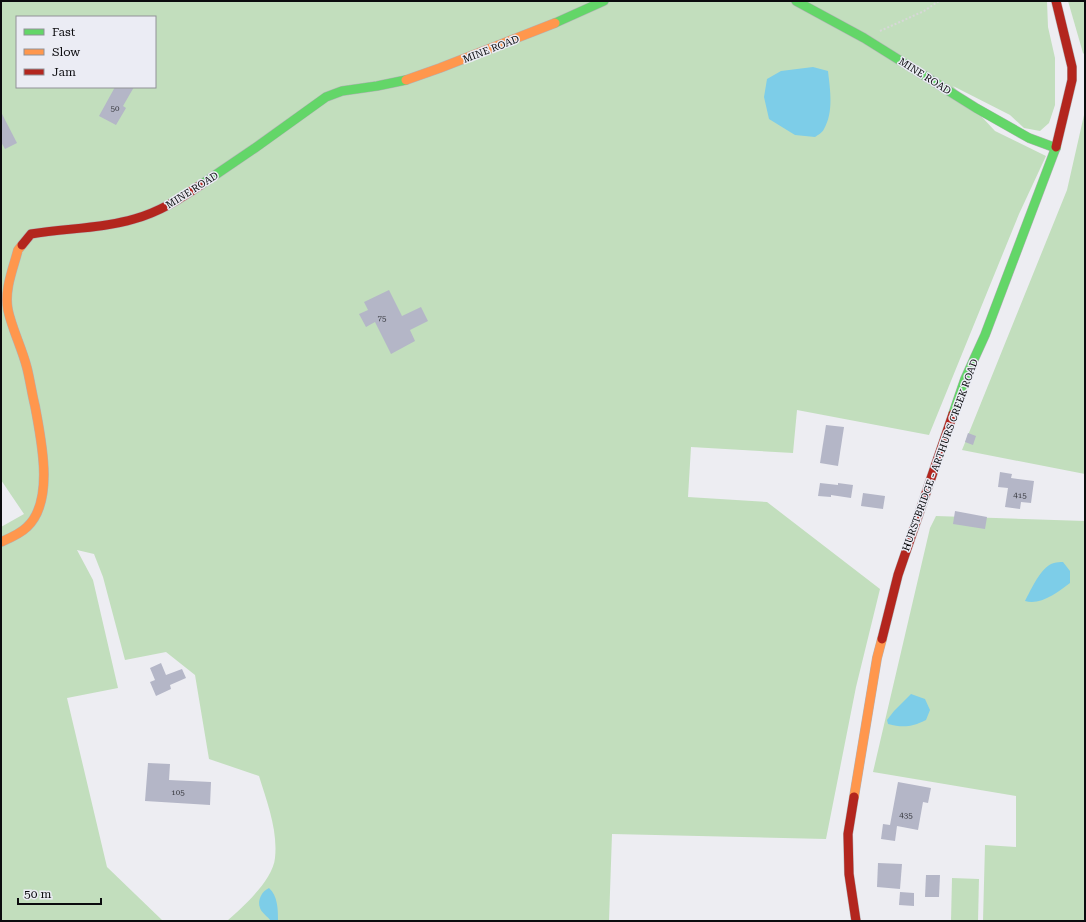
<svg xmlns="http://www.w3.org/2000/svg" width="1086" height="922" viewBox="0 0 1086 922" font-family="'Roboto Serif',serif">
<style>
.green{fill:#c2debd;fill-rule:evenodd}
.water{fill:#7dcde8}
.building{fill:#b4b6c7}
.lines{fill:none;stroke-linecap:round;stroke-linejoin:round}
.fast-casing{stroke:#b2b2b6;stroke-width:10}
.slow-casing{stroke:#b2b2b6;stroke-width:10}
.jam-casing{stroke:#b2b2b6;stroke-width:10}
.path{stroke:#d7d7d8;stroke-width:2;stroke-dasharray:2 2;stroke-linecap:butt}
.fast{stroke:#63d668;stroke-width:9}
.slow{stroke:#ff974d;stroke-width:9}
.jam{stroke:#b3261e;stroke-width:9}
.labels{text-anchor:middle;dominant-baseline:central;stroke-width:3;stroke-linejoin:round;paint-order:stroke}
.number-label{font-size:8px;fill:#35363c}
.street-label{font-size:10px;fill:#0b0b0e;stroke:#ebecf4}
</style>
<rect width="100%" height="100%" fill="#ededf2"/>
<g class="green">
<path d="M1 1H1047L1048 27 1055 58V105L1049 123 1040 131 1024 128 1010 115 953 86 995 131 1046 156 1019 214 929 435 797 410 793 453 691 447 688 497 767 502 880 589 856 687 826 839 612 834 609 921H227C243 907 273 880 275 858 278 830 267 802 259 776L209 759 195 675 166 652 125 660 103 577 94 554 77 550 93 580 118 688 67 698 107 867 163 921H1V527L24 514 1 480ZM17 17H155V87H17Z"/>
<path d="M1068 1H1085V55L1083 53Z"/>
<path d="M1084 115H1085V474L962 450 1067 190Z"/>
<path d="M936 516 1085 521V921H983L985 845 1016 847V796L873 772 930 528Z"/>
<path d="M952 878 979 879 978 921H951Z"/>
</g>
<g class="water">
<path d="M813 67 828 71C830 89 834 112 824 129 823 132 818 135 815 137L795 135 769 119 764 97 767 79 781 71Z"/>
<path d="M1063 562 1070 571V583C1058 592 1040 606 1025 601 1031 590 1041 566 1054 563 1057 562 1060 562 1063 562Z"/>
<path d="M911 694 925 699 930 710 926 720C912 727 903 728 888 724L887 720 894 711Z"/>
<path d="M269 888C278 896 278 910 278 921H271C268 917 261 912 260 908 257 900 262 891 269 888Z"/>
</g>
<g class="building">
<path d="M115 87H134L123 106 126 108 116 125 99 116Z"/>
<path d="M1 112 17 143 5 149 1 142Z"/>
<path d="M389 290 402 316 421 307 428 321 410 330 415 341 391 354 375 322 366 327 359 314 368 310 364 302Z"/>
<path d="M826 425 844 427 838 466 820 463Z"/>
<path d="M968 433 976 436 973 445 965 442Z"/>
<path d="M1000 472 1012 474 1011 478 1034 481 1031 503 1021 502 1020 509 1005 507 1008 488 998 487Z"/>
<path d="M820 483 838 485V483L853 485 851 498 831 495V497L818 496Z"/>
<path d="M863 493 885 496 883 509 861 506Z"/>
<path d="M955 511 987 517 985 529 953 524Z"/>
<path d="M161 663 166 675 182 669 186 678 170 685 171 689 156 696 150 682 155 680 150 668Z"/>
<path d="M148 763 170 764 169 780 211 782 210 805 145 801Z"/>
<path d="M898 782 931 788 928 803 923 802 918 830 897 826 895 841 881 839 883 824 890 825Z"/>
<path d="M878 863 902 864 900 889 877 887Z"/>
<path d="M926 875H940L939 897H925Z"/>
<path d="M900 892 914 893V906L899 905Z"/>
</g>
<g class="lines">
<g class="fast-casing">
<g id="fast">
<path d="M796 1 864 38 976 108 1029 138 1056 148"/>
<path d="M555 23 604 1"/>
<path d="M202 184 255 148 326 97 342 91 377 86 406 80"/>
<path d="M953 414 965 379 985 335 1056 147"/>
</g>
</g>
<g class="slow-casing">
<g id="slow">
<path d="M406 80 440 68 555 23"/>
<path d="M1 542C10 538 20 534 27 527 55 501 41 439 35 406 32 394 30 380 27 368 22 348 12 329 8 310 4 290 13 269 18 250L22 245"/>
<path d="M854 797 877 658 882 639"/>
</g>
</g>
<g class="jam-casing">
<g id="jam">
<path d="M1056 1 1072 67V80L1056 147"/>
<path d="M22 245 31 234C65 228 101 229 134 219 160 212 181 198 202 184"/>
<path d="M882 639 898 575 953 414"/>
<path d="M854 797 848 834 849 874 856 921"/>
</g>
</g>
<path class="path" d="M880 31 924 11 939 1"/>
<use href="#fast" class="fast"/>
<use href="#slow" class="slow"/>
<use href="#jam" class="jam"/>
</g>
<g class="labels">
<g class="number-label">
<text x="115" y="108">50</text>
<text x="382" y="318">75</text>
<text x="1020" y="495">415</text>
<text x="178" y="792">105</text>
<text x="906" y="815">435</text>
</g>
<g class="street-label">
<text transform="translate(491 49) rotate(-21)">MINE ROAD</text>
<text transform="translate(925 76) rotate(32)">MINE ROAD</text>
<text transform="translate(192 190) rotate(-32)">MINE ROAD</text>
<text transform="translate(940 455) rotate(-70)">HURSTBRIDGE - ARTHURS CREEK ROAD</text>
</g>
</g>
<rect width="1086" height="922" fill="none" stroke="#0b0b0e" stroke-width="4"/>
<rect x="16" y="16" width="140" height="72" fill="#ebecf4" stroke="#919298"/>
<rect x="24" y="29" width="20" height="6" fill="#63d668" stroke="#919298"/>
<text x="52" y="36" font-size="12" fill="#0b0b0e">Fast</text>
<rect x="24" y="49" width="20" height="6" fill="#ff974d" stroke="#919298"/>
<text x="52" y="56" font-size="12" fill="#0b0b0e">Slow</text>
<rect x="24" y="69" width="20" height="6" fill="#b3261e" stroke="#919298"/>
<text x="52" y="76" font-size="12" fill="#0b0b0e">Jam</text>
<path d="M18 898v6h83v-6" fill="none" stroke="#0b0b0e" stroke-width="2"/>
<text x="24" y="898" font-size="12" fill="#0b0b0e" stroke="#ebecf4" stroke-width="3" paint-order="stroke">50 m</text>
</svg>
